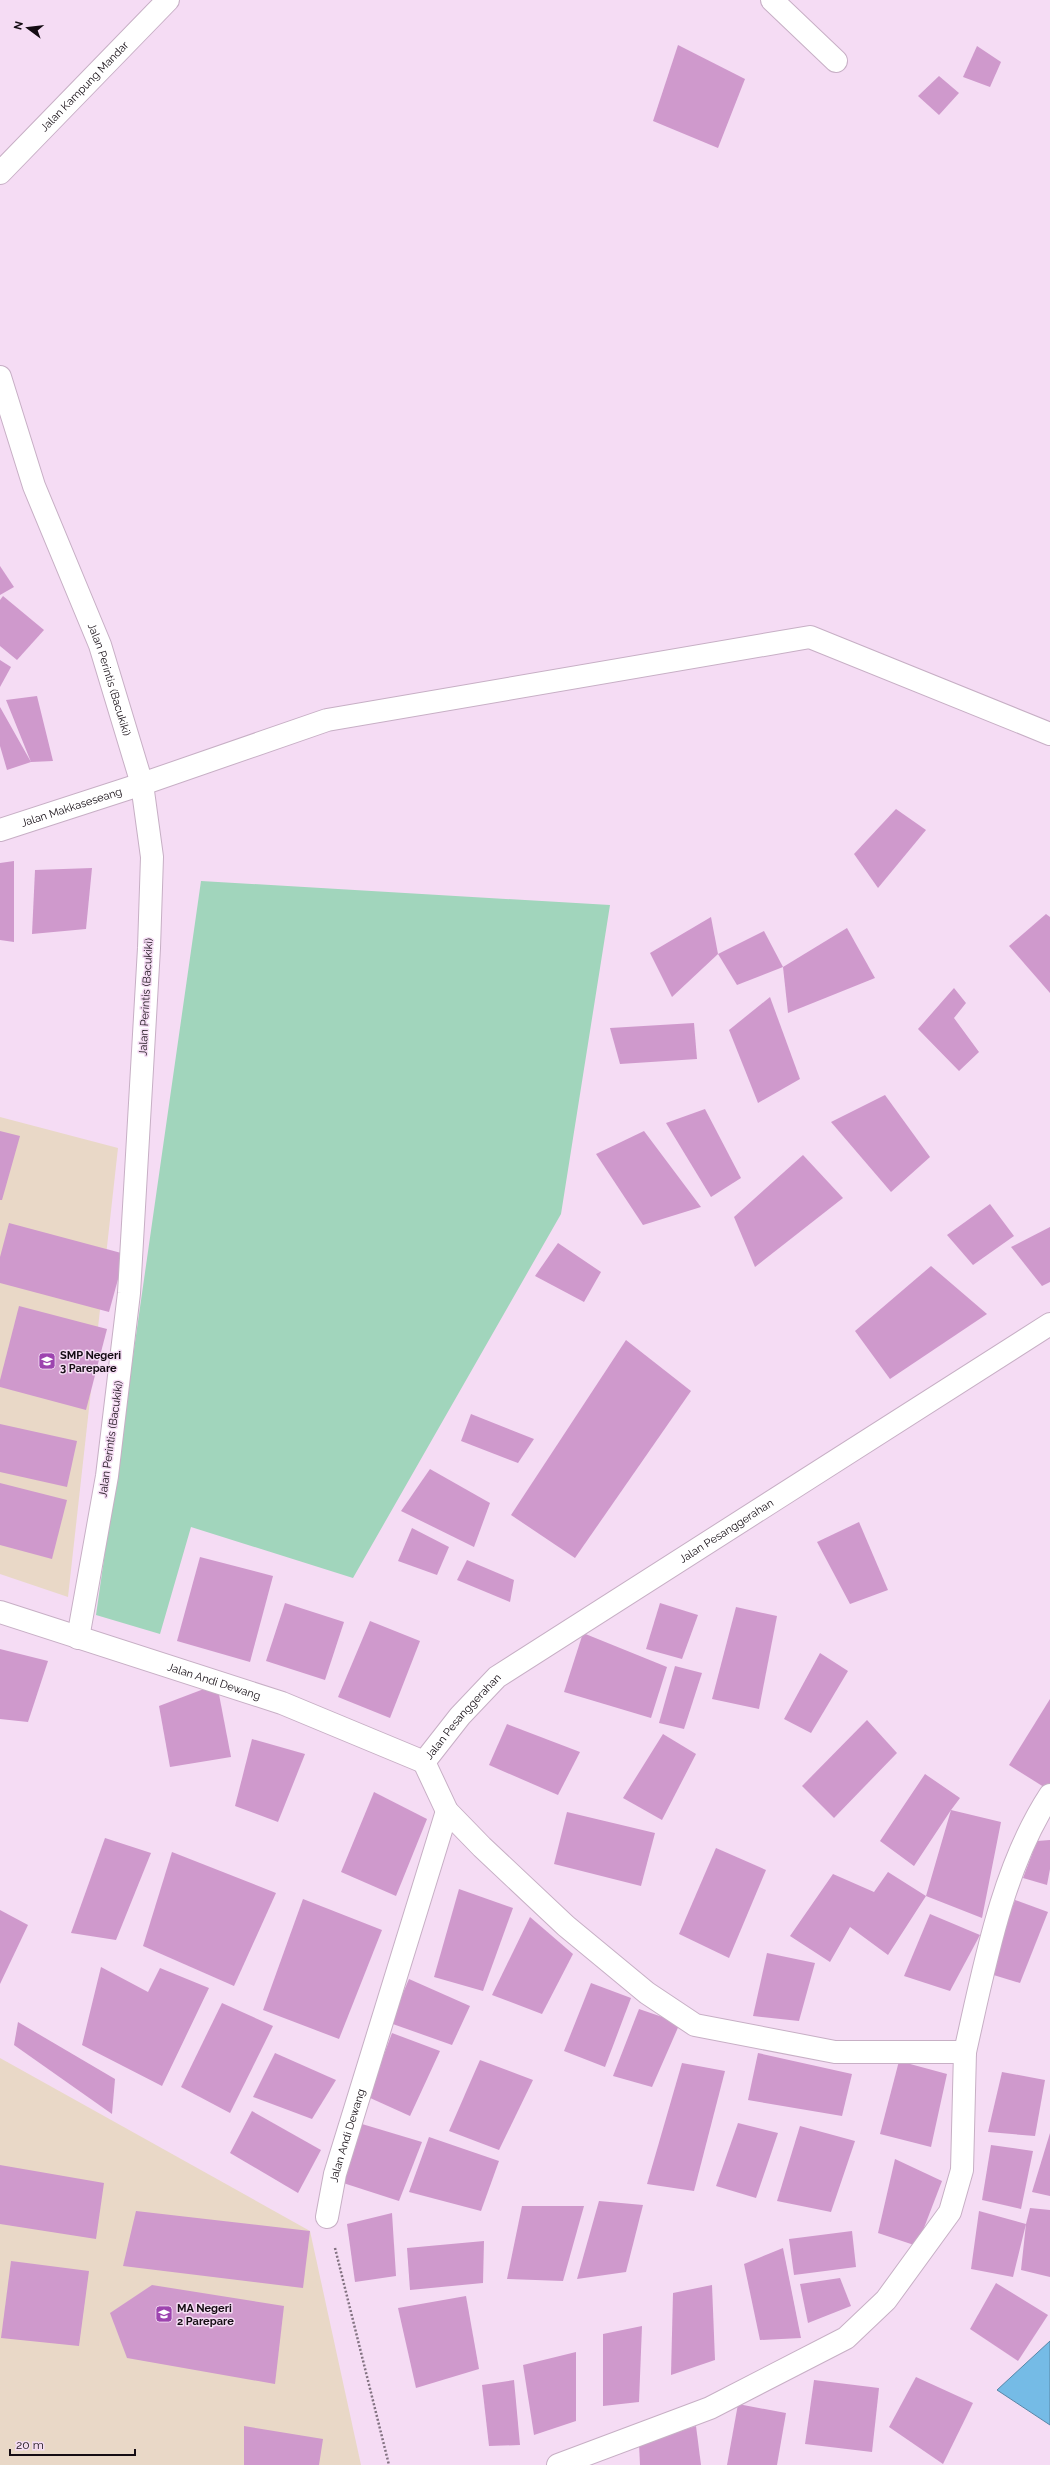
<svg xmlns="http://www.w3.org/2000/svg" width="1050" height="2465" viewBox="0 0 1050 2465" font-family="Raleway,sans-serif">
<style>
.education{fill:#e9d8c7}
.green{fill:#a1d5bc}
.water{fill:#75bbe6;stroke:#5886a7}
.building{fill:#cf99cc}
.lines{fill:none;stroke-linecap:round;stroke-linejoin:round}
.street-casing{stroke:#c7afc5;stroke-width:24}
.path{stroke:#827281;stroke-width:2.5;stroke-dasharray:2 2;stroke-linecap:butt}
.street{stroke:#fff;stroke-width:22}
.labels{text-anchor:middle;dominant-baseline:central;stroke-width:3;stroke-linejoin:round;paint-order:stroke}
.street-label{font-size:11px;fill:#140c13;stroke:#f5dcf4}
.poi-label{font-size:11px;font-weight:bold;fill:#140c13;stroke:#f5dcf4;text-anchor:start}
</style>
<rect width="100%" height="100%" fill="#f5dcf4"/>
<g class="education">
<path d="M0 1117 118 1148 68 1597 0 1574Z"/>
<path d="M0 2058 310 2231 361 2465H0Z"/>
</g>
<path class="green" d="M201 881 610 905 561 1214 353 1578 191 1527 160 1634 96 1615Z"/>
<path class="water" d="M1050 2341V2425L997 2390Z"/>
<g class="building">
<path d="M678 45 745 79 718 148 653 121Z"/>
<path d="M977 46 1001 62 990 87 963 77Z"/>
<path d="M939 76 959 93 939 115 918 96Z"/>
<path d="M0 566 14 587 0 595Z"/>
<path d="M3 596 44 630 17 660 0 646V600Z"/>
<path d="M0 660 11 667 0 687Z"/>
<path d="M37 696 53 761 31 762 7 770 0 746V707L31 762 6 700Z"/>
<path d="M896 809 926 830 878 888 854 854Z"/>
<path d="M14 861V942L0 940V863Z"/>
<path d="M92 868 86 929 32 934 35 870Z"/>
<path d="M1046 914 1050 917V993L1009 946Z"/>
<path d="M711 917 718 954 672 997 650 953Z"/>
<path d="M847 928 875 978 788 1013 783 967Z"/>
<path d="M764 931 783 967 737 985 718 954Z"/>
<path d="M954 988 966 1003 954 1018 979 1052 959 1071 918 1029Z"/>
<path d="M770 997 800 1079 758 1103 729 1030Z"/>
<path d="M694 1023 697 1059 620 1064 610 1028Z"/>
<path d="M885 1095 930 1157 891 1192 831 1122Z"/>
<path d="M705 1109 741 1178 711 1197 666 1123Z"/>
<path d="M0 1131 20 1136 2 1200H0Z"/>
<path d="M644 1131 701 1207 643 1225 596 1154Z"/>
<path d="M803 1155 843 1198 755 1267 734 1217Z"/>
<path d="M990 1204 1014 1236 973 1265 947 1235Z"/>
<path d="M9 1223 125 1254 109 1312 0 1283V1257Z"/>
<path d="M1050 1227V1282L1042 1286 1011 1247Z"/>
<path d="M558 1243 601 1272 584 1302 535 1276Z"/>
<path d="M931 1266 987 1314 890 1379 855 1331Z"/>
<path d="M19 1306 107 1329 86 1410 0 1387V1380Z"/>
<path d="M626 1340 691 1391 575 1558 511 1515Z"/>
<path d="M471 1414 534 1439 518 1463 461 1441Z"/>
<path d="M0 1424 77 1441 67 1487 0 1472Z"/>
<path d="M430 1469 490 1503 474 1547 401 1511Z"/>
<path d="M0 1483 67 1500 52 1559 0 1545Z"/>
<path d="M859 1522 888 1590 850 1604 817 1542Z"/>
<path d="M412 1528 449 1547 437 1575 398 1561Z"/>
<path d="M200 1557 273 1576 250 1662 177 1641Z"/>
<path d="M467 1560 514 1580 510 1602 457 1580Z"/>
<path d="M285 1603 344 1622 325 1680 266 1661Z"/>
<path d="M660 1603 698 1615 682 1659 646 1649Z"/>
<path d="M736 1607 777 1616 759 1709 712 1699Z"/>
<path d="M370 1621 420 1641 390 1718 338 1697Z"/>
<path d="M583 1633 667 1667 651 1718 564 1692Z"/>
<path d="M0 1649 48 1661 28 1722 0 1719Z"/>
<path d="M820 1653 848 1671 811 1733 784 1719Z"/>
<path d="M675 1666 702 1673 684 1729 659 1723Z"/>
<path d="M217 1684 231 1757 170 1767 159 1706Z"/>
<path d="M1050 1699V1785L1047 1789 1009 1765Z"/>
<path d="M867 1720 897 1753 834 1818 802 1786Z"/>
<path d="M507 1724 580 1752 558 1795 489 1765Z"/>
<path d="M663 1734 696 1754 662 1820 623 1798Z"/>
<path d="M252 1739 305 1754 278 1822 235 1806Z"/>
<path d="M925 1774 960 1798 951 1810 1001 1822 982 1918 926 1896 888 1955 850 1927 830 1962 790 1936 833 1874 874 1892 888 1872 926 1896 951 1810 914 1866 880 1841Z"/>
<path d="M374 1792 427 1819 396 1896 341 1872Z"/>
<path d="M567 1812 655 1833 641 1886 554 1864Z"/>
<path d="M105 1838 151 1853 116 1940 71 1933Z"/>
<path d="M1050 1840V1869L1047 1885 1023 1878 1037 1841Z"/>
<path d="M716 1848 766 1870 729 1958 679 1934Z"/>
<path d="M172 1852 276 1893 234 1986 143 1946Z"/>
<path d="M459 1889 513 1908 483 1991 434 1977Z"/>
<path d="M303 1899 382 1930 339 2039 263 2010Z"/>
<path d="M1015 1900 1048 1912 1020 1983 987 1973Z"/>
<path d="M0 1910 28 1925 0 1984Z"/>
<path d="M930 1914 980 1935 950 1991 904 1976Z"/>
<path d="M530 1917 573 1954 542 2014 492 1995Z"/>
<path d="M767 1953 815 1963 799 2021 753 2016Z"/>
<path d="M101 1967 148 1992 160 1968 209 1988 162 2086 82 2045Z"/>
<path d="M409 1979 470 2006 452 2045 390 2023Z"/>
<path d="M591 1983 631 1998 605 2067 564 2051Z"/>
<path d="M222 2003 273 2026 230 2113 181 2087Z"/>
<path d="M639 2009 680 2023 652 2087 613 2076Z"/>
<path d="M18 2022 115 2079 112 2114 14 2045Z"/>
<path d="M392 2033 440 2051 410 2116 368 2097Z"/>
<path d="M275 2053 336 2080 312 2119 253 2097Z"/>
<path d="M758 2053 852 2074 842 2116 748 2100Z"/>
<path d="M480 2060 533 2080 499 2150 449 2131Z"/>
<path d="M899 2061 947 2074 931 2147 880 2134Z"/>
<path d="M682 2063 725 2071 694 2191 647 2184Z"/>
<path d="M1002 2072 1045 2080 1035 2136 988 2132Z"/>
<path d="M252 2111 321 2150 298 2193 230 2153Z"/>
<path d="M738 2123 778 2133 756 2198 716 2186Z"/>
<path d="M362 2124 422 2142 399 2201 337 2181Z"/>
<path d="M800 2126 855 2141 831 2212 777 2201Z"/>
<path d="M1050 2133V2196L1032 2192Z"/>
<path d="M429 2137 499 2161 481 2211 409 2192Z"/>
<path d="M991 2145 1033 2151 1021 2209 982 2200Z"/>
<path d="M895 2159 942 2181 917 2246 878 2233Z"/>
<path d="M0 2165 104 2183 96 2239 0 2224Z"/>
<path d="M599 2201 643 2205 626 2272 577 2279Z"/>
<path d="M522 2206H584L563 2281 507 2279Z"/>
<path d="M1030 2208 1050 2210V2277L1021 2270 1026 2224 1013 2277 971 2269 979 2211 1026 2224Z"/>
<path d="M136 2211 310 2231 303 2288 123 2266Z"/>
<path d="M392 2213 396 2276 355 2282 347 2224Z"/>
<path d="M852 2231 856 2267 794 2275 789 2239Z"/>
<path d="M484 2241 483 2283 410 2290 407 2248Z"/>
<path d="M783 2248 801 2338 760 2340 744 2264Z"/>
<path d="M11 2261 89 2271 79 2346 1 2338Z"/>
<path d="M840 2278 851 2306 808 2323 800 2284Z"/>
<path d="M996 2283 1048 2315 1018 2361 970 2329Z"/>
<path d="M152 2285 284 2306 275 2384 127 2358 110 2313Z"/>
<path d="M712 2285 715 2360 671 2375 673 2293Z"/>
<path d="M466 2296 479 2369 416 2388 398 2308Z"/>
<path d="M642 2326 639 2402 603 2406V2334Z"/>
<path d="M576 2352V2421L534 2435 523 2365Z"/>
<path d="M916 2377 973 2403 943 2464 889 2427Z"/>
<path d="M514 2380 520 2445 489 2446 482 2385Z"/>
<path d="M814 2380 879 2388 872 2452 805 2444Z"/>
<path d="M738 2404 786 2413 777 2465H727Z"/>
<path d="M244 2426 323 2439 319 2465H244Z"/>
<path d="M696 2426 701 2465H640L639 2444Z"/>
</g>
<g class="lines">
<g class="street-casing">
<g id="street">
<path d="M772 0 836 61"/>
<path id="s1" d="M0 173 168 0"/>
<path id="s2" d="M0 377 34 486 100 645 142 784 152 857 149 948 129 1293 107 1476 78 1638"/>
<path id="s3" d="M0 830 142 784 327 720 810 637 1050 734"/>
<path id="s4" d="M0 1612 282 1703 424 1762"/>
<path d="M424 1762 447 1811 482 1847 566 1926 647 1993 695 2025 835 2052H965L962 2170 950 2212 886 2300 846 2338 710 2408 558 2465"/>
<path id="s5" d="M424 1762 460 1716 497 1677 1050 1324"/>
<path d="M965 2052C984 1968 1002 1868 1050 1795"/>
<path id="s6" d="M327 2217 335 2174 447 1811"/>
</g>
</g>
<path class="path" d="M335 2248 389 2465"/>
<use href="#street" class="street"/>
</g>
<defs>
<g id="school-square" transform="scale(0.9)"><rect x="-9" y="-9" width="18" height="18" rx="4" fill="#9d44af" stroke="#f5dcf4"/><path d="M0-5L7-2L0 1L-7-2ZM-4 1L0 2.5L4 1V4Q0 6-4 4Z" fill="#fff"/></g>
</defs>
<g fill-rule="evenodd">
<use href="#school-square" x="47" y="1361"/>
<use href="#school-square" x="164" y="2314"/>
</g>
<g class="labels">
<g class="street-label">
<text stroke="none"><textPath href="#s1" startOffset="121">Jalan Kampung Mandar</textPath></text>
<text stroke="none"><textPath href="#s2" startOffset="322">Jalan Perintis (Bacukiki)</textPath></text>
<text stroke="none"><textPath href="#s3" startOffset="75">Jalan Makkaseseang</textPath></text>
<text transform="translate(146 997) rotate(-87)">Jalan Perintis (Bacukiki)</text>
<text transform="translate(111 1439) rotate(-82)">Jalan Perintis (Bacukiki)</text>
<text stroke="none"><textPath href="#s5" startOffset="384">Jalan Pesanggerahan</textPath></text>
<text stroke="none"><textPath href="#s4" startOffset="225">Jalan Andi Dewang</textPath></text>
<text stroke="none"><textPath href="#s5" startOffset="60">Jalan Pesanggerahan</textPath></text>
<text stroke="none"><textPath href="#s6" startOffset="84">Jalan Andi Dewang</textPath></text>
</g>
<g class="poi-label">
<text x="60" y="1355">SMP Negeri<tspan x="60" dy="13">3 Parepare</tspan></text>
<text x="177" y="2308">MA Negeri<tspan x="177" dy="13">2 Parepare</tspan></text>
</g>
</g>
<g transform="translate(28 28) rotate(285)" stroke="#f5dcf4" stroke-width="3" paint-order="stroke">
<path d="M0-3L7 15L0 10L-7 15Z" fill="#140c13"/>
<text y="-6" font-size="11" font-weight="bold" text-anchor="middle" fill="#140c13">N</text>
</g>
<path d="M10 2449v6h125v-6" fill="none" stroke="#140c13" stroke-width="2"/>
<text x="16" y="2449" font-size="12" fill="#140c13" stroke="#f5dcf4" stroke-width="3" paint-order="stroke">20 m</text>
</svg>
